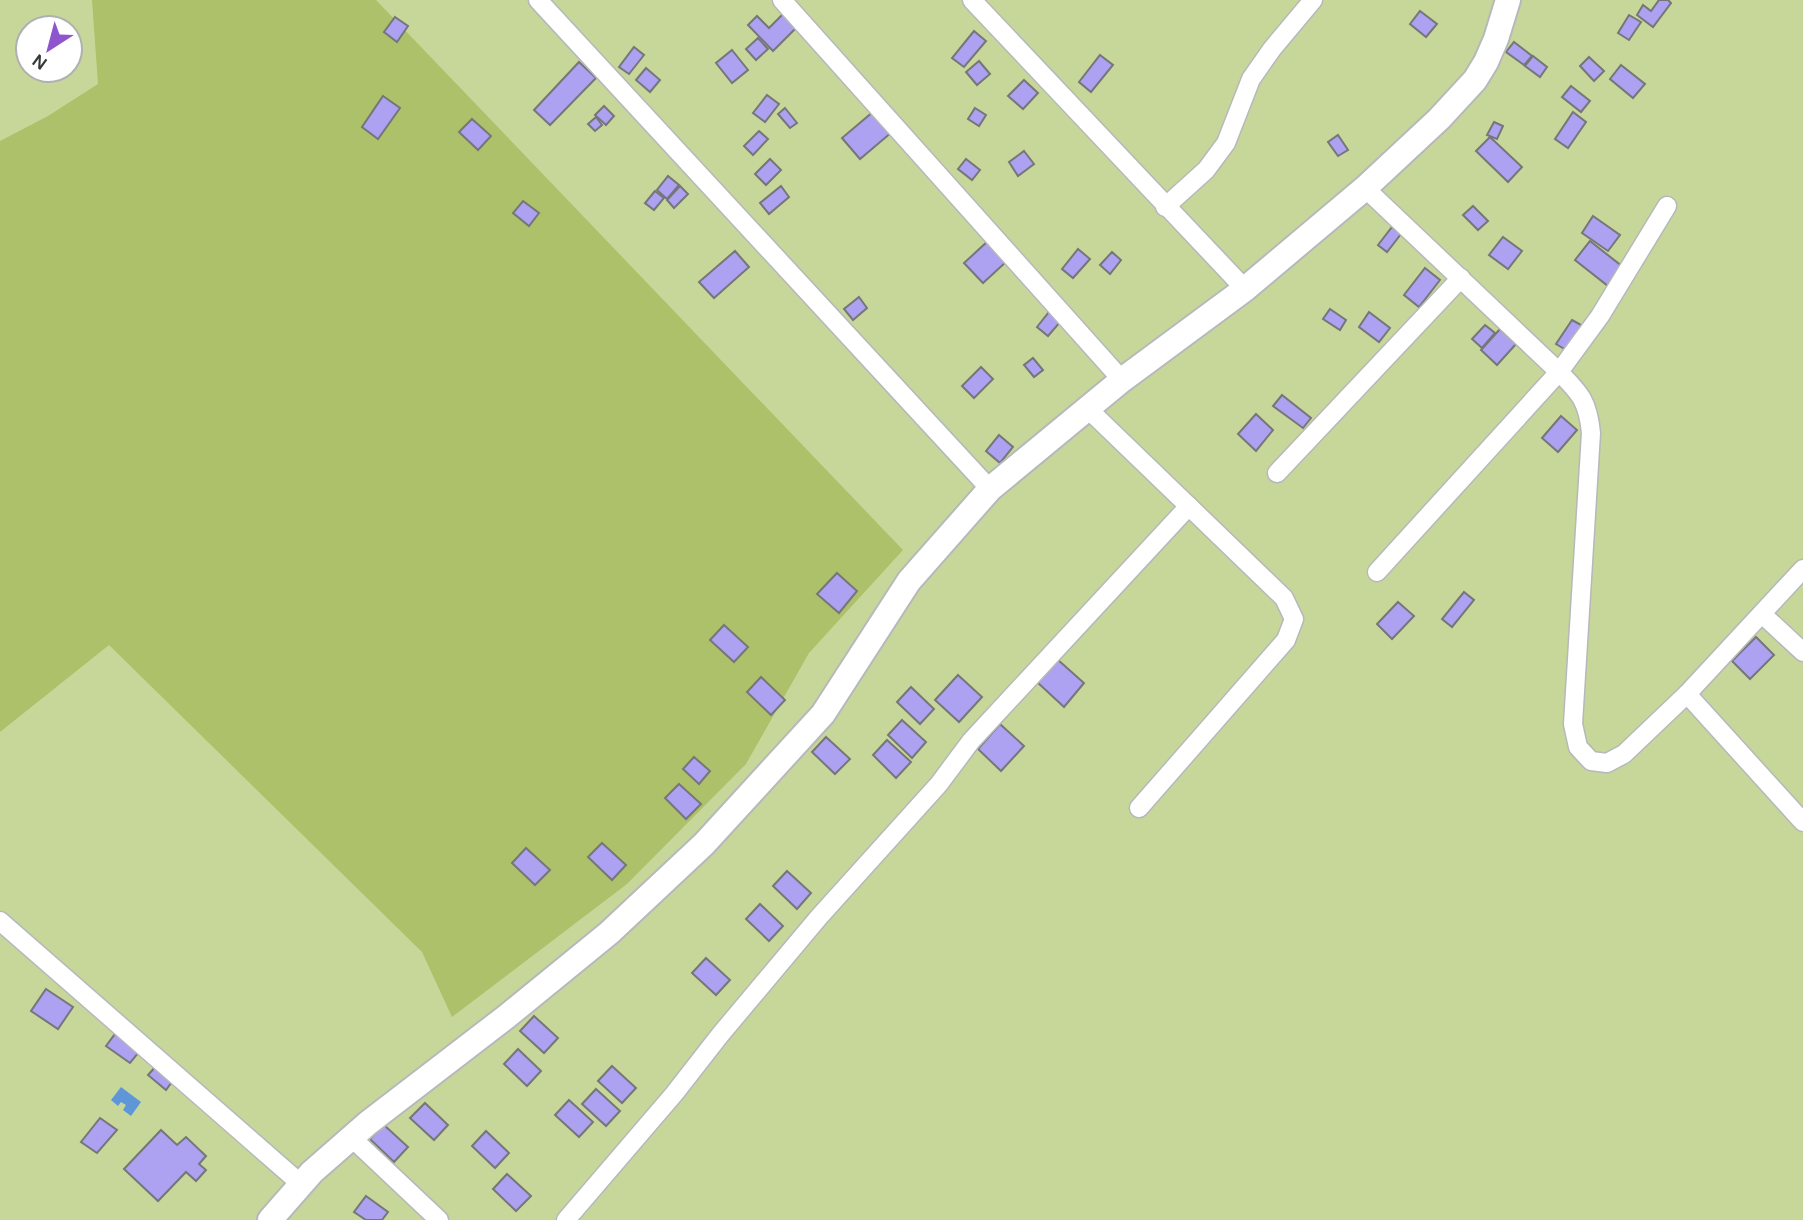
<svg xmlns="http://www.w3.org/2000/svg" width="1803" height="1220" viewBox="0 0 1803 1220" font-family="Karla,sans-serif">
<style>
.green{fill:#c7d799;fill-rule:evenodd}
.forest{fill:#adc06a}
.water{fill:#5f96d7}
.building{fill:#ada1f1;stroke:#767679;stroke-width:2}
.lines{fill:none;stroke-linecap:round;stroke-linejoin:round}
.street-casing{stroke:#b6b8bb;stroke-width:21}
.secondary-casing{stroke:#b6b8bb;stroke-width:28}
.street{stroke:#fff;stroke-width:18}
.secondary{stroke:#fff;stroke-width:24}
</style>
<rect width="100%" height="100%" fill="#eceef1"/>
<path class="green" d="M0 0H1803V1220H0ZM28 28H70V70H28Z"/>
<path class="forest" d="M92 0H376L903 550 809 653 746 764 627 884 452 1017 422 952 109 645 0 732V141L48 116 98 84Z"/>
<path class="water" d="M121 1087 141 1102 131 1116 123 1110 126 1105 121 1102 118 1106 111 1100Z"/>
<g class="building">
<path d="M1659 0H1668L1671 3 1653 27 1637 15 1643 5 1651 11Z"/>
<path d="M786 11 800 24 773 51 748 25 757 16 769 28Z"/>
<path d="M1420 11 1437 24 1426 37 1410 24Z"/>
<path d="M1629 15 1641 22 1629 40 1618 33Z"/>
<path d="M395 17 408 26 397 42 384 32Z"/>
<path d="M974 31 986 41 964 67 952 58Z"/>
<path d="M758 38 768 49 756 60 746 49Z"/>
<path d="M1514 42 1532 56 1524 65 1506 52Z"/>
<path d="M634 47 644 55 629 74 619 67Z"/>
<path d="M732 50 748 70 732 83 716 63Z"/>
<path d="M1100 55 1113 65 1091 92 1079 82Z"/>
<path d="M1533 56 1547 67 1540 77 1525 66Z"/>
<path d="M1589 57 1604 71 1594 81 1580 66Z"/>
<path d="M979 61 990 74 977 85 966 72Z"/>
<path d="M579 62 596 78 550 125 534 110Z"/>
<path d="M1621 65 1645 84 1633 98 1610 79Z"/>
<path d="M646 68 660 80 650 92 636 80Z"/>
<path d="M1024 80 1038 93 1023 109 1008 96Z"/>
<path d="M1571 86 1590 101 1581 112 1562 97Z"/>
<path d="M767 95 779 104 765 122 753 113Z"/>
<path d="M383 96 400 108 378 139 362 127Z"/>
<path d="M604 106 614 116 606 125 595 115Z"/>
<path d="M785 108 797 123 790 128 778 114Z"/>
<path d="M975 108 986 115 979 126 968 119Z"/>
<path d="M874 111 892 132 860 159 842 138Z"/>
<path d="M1573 112 1586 122 1568 148 1555 139Z"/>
<path d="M596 117 602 125 595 131 588 124Z"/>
<path d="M472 119 491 136 478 150 459 132Z"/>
<path d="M1494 122 1503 126 1497 139 1487 135Z"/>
<path d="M759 131 768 139 753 155 744 146Z"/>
<path d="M1338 135 1348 150 1338 156 1328 142Z"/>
<path d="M1490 137 1522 167 1508 182 1476 151Z"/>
<path d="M1024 151 1034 164 1018 176 1009 162Z"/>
<path d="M770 159 781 170 766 185 755 174Z"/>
<path d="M966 159 980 170 972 180 958 169Z"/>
<path d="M668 176 679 185 667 199 657 190Z"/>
<path d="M680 186 688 194 674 208 667 200Z"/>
<path d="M781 186 789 197 769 214 760 203Z"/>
<path d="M655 191 664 198 654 210 645 203Z"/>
<path d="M523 201 539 213 529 226 513 213Z"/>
<path d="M1473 206 1488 221 1478 230 1463 215Z"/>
<path d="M1593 216 1620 235 1608 251 1582 233Z"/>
<path d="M1392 227 1401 234 1387 252 1378 245Z"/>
<path d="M1503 237 1522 251 1508 269 1489 255Z"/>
<path d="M988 241 1007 261 983 283 964 263Z"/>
<path d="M1590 241 1623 267 1608 286 1575 260Z"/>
<path d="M1078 249 1090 259 1073 278 1062 269Z"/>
<path d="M735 251 749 267 714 298 699 282Z"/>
<path d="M1112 252 1121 260 1110 274 1100 265Z"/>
<path d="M1425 268 1440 280 1419 307 1404 295Z"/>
<path d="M859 297 867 308 853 320 844 309Z"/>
<path d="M1330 309 1346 320 1340 330 1323 319Z"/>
<path d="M1049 312 1061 321 1048 336 1037 327Z"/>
<path d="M1369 312 1390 328 1379 342 1359 327Z"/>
<path d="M1572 320 1583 326 1566 350 1556 344Z"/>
<path d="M1485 325 1495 333 1482 348 1472 339Z"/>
<path d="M1500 329 1516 344 1497 365 1481 350Z"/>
<path d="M1033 358 1043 370 1034 377 1024 365Z"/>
<path d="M981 367 993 379 974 398 962 386Z"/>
<path d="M1282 395 1311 418 1303 428 1273 406Z"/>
<path d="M1256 414 1273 430 1256 451 1238 434Z"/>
<path d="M1561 416 1577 430 1558 452 1542 438Z"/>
<path d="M999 435 1013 447 1000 463 986 451Z"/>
<path d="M837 573 857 591 839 613 817 594Z"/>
<path d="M1464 592 1474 600 1452 627 1442 619Z"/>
<path d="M1398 602 1414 616 1392 639 1377 624Z"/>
<path d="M724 625 748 647 734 662 710 640Z"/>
<path d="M1756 637 1774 655 1750 679 1732 661Z"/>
<path d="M1057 659 1084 683 1064 707 1037 682Z"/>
<path d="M958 675 982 697 959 722 935 700Z"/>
<path d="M761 677 785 700 771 715 747 692Z"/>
<path d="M911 687 934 709 920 724 897 702Z"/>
<path d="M902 720 926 742 912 758 888 735Z"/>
<path d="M1000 724 1024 746 1001 771 978 749Z"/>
<path d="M826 737 850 759 835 774 812 752Z"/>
<path d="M887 740 911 762 896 778 873 755Z"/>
<path d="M694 757 710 771 699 784 683 769Z"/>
<path d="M679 784 701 804 686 819 665 798Z"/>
<path d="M602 843 626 865 612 880 588 857Z"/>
<path d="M526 848 550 870 535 885 512 863Z"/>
<path d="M787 871 811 893 797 909 773 886Z"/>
<path d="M760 904 783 926 769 941 746 919Z"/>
<path d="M706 958 730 980 716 995 692 973Z"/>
<path d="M46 989 73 1007 58 1029 31 1011Z"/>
<path d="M534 1016 558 1038 544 1053 520 1031Z"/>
<path d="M115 1034 139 1052 130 1063 106 1046Z"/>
<path d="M518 1049 541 1071 527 1086 504 1064Z"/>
<path d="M157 1065 174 1079 166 1090 148 1075Z"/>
<path d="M612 1066 636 1088 622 1103 598 1081Z"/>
<path d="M596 1089 620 1111 606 1126 582 1104Z"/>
<path d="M569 1100 593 1122 579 1137 555 1115Z"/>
<path d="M425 1103 448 1125 434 1140 410 1118Z"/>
<path d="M100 1118 117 1130 97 1153 81 1142Z"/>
<path d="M384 1125 408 1147 394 1162 370 1139Z"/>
<path d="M161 1130 177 1145 186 1137 206 1156 199 1164 206 1170 196 1181 186 1172 158 1201 124 1169Z"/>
<path d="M486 1131 509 1153 495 1168 472 1146Z"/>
<path d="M507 1174 531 1196 516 1211 493 1189Z"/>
<path d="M366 1196 388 1212 382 1220H366L354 1212Z"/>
</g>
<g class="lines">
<g class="street-casing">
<g id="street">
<path d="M538 0 990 489"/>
<path d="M782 0 1122 380"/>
<path d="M972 0 1245 289"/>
<path d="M1365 188 1559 372C1581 394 1588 402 1591 433L1573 724 1578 747 1591 761 1607 763 1624 754 1687 694 1803 569"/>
<path d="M1165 207 1206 170 1226 143 1251 79 1272 49 1313 0"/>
<path d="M1088 409 1284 598 1294 619 1286 640 1139 808"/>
<path d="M1277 473 1461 278"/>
<path d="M1377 572 1559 372 1600 316 1667 206"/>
<path d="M1762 614 1803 652"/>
<path d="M1687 694 1803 822"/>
<path d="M0 921 301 1184"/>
<path d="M352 1138 439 1220"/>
<path d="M566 1220 674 1094 720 1035 819 917 939 784 971 741 1189 506"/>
</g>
</g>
<g class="secondary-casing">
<path id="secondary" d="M270 1220 312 1172 368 1123 506 1017 609 933 704 844 823 714 909 581 990 489 1122 380 1245 289 1365 188 1439 119 1475 80 1486 62 1496 39 1508 0"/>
</g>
<use href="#street" class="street"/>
<use href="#secondary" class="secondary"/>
</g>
<g transform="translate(49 49) rotate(216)"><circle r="33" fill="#ffffff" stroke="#afb0b0" stroke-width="2"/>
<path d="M0-5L12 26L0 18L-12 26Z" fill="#8f55cc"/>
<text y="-10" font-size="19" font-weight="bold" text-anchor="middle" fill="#38393a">N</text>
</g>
</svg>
